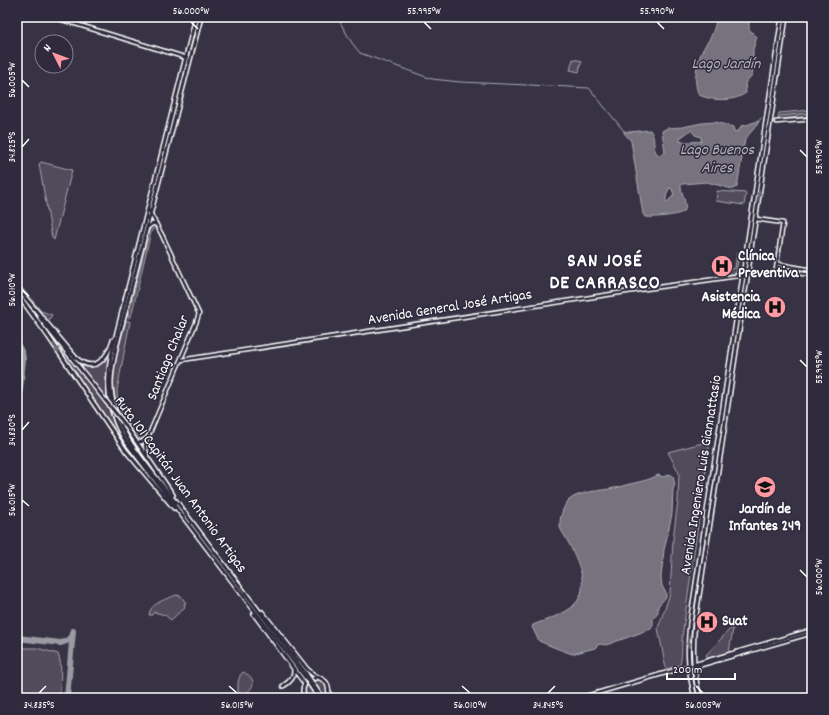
<svg xmlns="http://www.w3.org/2000/svg" width="829" height="715" viewBox="0 0 829 715" font-family="Dekko,sans-serif">
<style>
.green{fill:#514c5c;stroke:#a8a6ae}
.water{fill:#76737f;stroke:#adabb2;fill-rule:evenodd}
.lines{fill:none;stroke-linecap:round;stroke-linejoin:round}
.stream{stroke:#adabb2;stroke-width:1}
.taxiway{stroke:#9b99a2;stroke-width:6}
.primary-tunnel{stroke:#4b4758;stroke-width:3;stroke-dasharray:3 1.5;stroke-linecap:butt}
.tertiary-casing{stroke:#fff;stroke-width:5.5}
.primary-casing{stroke:#fff;stroke-width:6}
.trunk-casing{stroke:#fff;stroke-width:6}
.tertiary{stroke:#2f2a3d;stroke-width:2.5}
.primary{stroke:#2f2a3d;stroke-width:3}
.trunk{stroke:#2f2a3d;stroke-width:3}
.trunk-bridge-casing{stroke:#fff;stroke-width:6;stroke-linecap:butt}
.trunk-bridge{stroke:#2f2a3d;stroke-width:3}
.oneway{fill:#6d6a77}
.ticks{fill:none;stroke:#fff;stroke-width:1.5}
.labels{text-anchor:middle;dominant-baseline:central;stroke-width:3;stroke-linejoin:round;paint-order:stroke}
.poi-label{font-size:15px;font-weight:bold;fill:#fff;stroke:#2f2a3d;text-anchor:start}
.street-label{font-size:15px;fill:#fff;stroke:#2f2a3d}
.water-label{font-size:16px;font-style:italic;fill:#b4b2b9;stroke:#2f2a3d}
.district-label{font-size:19px;font-weight:bold;letter-spacing:1px;fill:#fff;stroke:#2f2a3d}
.neatline{fill:none;stroke:#fff;stroke-width:1.5}
.ticks-label{font-size:10px;text-anchor:middle;fill:#fff}
</style>
<rect width="100%" height="100%" fill="#373345"/>
<filter id="ink" filterUnits="userSpaceOnUse"><feTurbulence type="fractalNoise" baseFrequency=".025" numOctaves="2"/><feDisplacementMap in="SourceGraphic" scale="8" xChannelSelector="R" yChannelSelector="G"/><feConvolveMatrix kernelMatrix="1 2 1 2 8 2 1 2 1" color-interpolation-filters="sRGB"/></filter>
<g filter="url(#ink)">
<g class="green">
<path d="M783 17H785L771 104Z"/>
<path d="M573 59 582 61 580 67 579 66 580 67 579 72 570 70Z"/>
<path d="M187 60 172 125 150 210Z"/>
<path d="M812 110V116L778 119 779 113Z"/>
<path d="M769 118 752 233H751L753 219Z"/>
<path d="M41 162 72 170 54 240 52 238 51 232 39 164Z"/>
<path d="M717 191 746 193 744 205 716 201Z"/>
<path d="M152 225H155L156 227 152 230 150 236 131 317 130 318 128 317 150 228Z"/>
<path d="M737 253 739 254 736 273 719 276V271L735 268Z"/>
<path d="M780 266 812 271V274L780 269Z"/>
<path d="M743 279V289L733 359 730 369Z"/>
<path d="M17 282 41 311 52 315 48 321 17 285Z"/>
<path d="M17 290 108 407 114 425V429Z"/>
<path d="M126 321H129L130 322 117 390C117 410 128 423 140 438H145L139 440 120 414 113 389 115 361Z"/>
<path d="M55 335C70 353 90 384 110 352L106 376 107 401Z"/>
<path d="M730 375 722 432 721 433 729 376Z"/>
<path d="M720 440 693 629 692 662 691 663 690 646 691 629 719 441Z"/>
<path d="M710 441 683 630C681 641 683 654 680 665L666 669 658 628 670 594 673 539 678 501 679 473 668 452Z"/>
<path d="M176 595 181 596 186 603 184 604 185 607 171 620 165 615 154 612 152 615H149C150 603 167 599 176 595Z"/>
<path d="M731 628 733 629 729 652 708 658 706 655Z"/>
<path d="M17 648H37L58 654C63 664 60 687 59 698H17Z"/>
<path d="M243 672C258 679 255 689 241 696L238 694C238 687 237 677 243 672Z"/>
<path d="M316 679 320 680 326 683 328 694 326 698 306 697C303 688 307 681 316 679Z"/>
</g>
<g class="water">
<path d="M717 17H749V29L757 37 753 49V59L756 61 753 69 752 75 745 83 746 93C733 102 713 101 699 95 692 81 697 59 705 46 706 43 709 41 710 38 714 32 715 24 717 17Z"/>
<path d="M759 121 757 125 745 139 737 187 732 189 707 182 682 184 681 185V188C682 194 687 204 685 210 682 216 651 218 645 217L643 214 631 141 624 133V131L629 132 650 130C656 137 652 147 657 154L659 155 665 152 662 131 667 128 683 127 702 123 715 122 733 127 734 131 738 132 741 126C747 126 752 122 759 121ZM691 130 695 135 701 137V142C695 140 687 144 680 141V138ZM669 188 672 189 674 195 666 203V197Z"/>
<path d="M670 474 673 476 675 485 673 489 672 514 664 550 661 577 662 586 666 593V597L658 606V612L653 619V625L651 629 606 645 601 644 598 645 595 648 572 654C561 650 550 646 539 641L532 627 533 625C545 620 566 614 574 605 592 587 577 559 567 540 565 536 561 531 560 527 559 519 563 507 568 501 578 491 601 491 614 488 618 488 622 486 626 485 637 482 648 481 658 475L663 477Z"/>
</g>
<g class="lines">
<g class="stream">
<path d="M337 17 352 43 360 53 432 79 460 82 527 85"/>
<path d="M529 85 589 88 624 131"/>
<path d="M780 116 812 113"/>
<path d="M759 121 761 118"/>
</g>
<g class="taxiway">
<path d="M17 344 22 353 23 359 17 420"/>
<path d="M17 638 61 643 67 641 72 637"/>
<path d="M67 698 73 631"/>
</g>
<g class="primary-tunnel">
<path d="M746 256 747 246"/>
<path d="M750 258 751 248"/>
</g>
<g class="tertiary-casing">
<g id="tertiary">
<path d="M53 17 187 58"/>
<path d="M776 122 812 119"/>
<path d="M756 219 783 223 776 270 812 275"/>
<path d="M148 227 152 224H156"/>
<path d="M778 264 812 270"/>
<path d="M181 360 645 289 744 275"/>
<path d="M137 442H142L148 437"/>
<path d="M147 455 145 446 148 437 196 323 199 314 162 235 148 209"/>
<path d="M696 665H701L812 633"/>
<path d="M580 698 812 630"/>
</g>
</g>
<g class="primary-casing">
<g id="primary">
<path d="M747 246 782 17"/>
<path d="M751 248 786 17"/>
<path d="M695 698C688 670 687 651 690 623L746 256"/>
<path d="M700 698C693 673 692 648 695 622L750 258"/>
</g>
</g>
<g class="trunk-casing">
<g id="trunk">
<path d="M196 17 111 356C105 388 109 416 127 443L305 677"/>
<path d="M18 289 75 357C94 375 107 359 113 340"/>
<path d="M17 293 48 336 126 451 174 508"/>
<path d="M40 318 105 400"/>
<path d="M123 422 173 495"/>
<path d="M176 501 307 675"/>
<path d="M176 503C149 467 110 430 111 382 111 370 114 359 116 348L201 17"/>
<path d="M262 612 307 669C321 684 329 673 329 698"/>
<path d="M254 614 305 684"/>
<path d="M283 686C290 682 295 677 294 669"/>
<path d="M305 698C300 688 305 679 316 678"/>
</g>
</g>
<use href="#tertiary" class="tertiary"/>
<use href="#primary" class="primary"/>
<use href="#trunk" class="trunk"/>
<g class="trunk-bridge-casing">
<g id="trunk-bridge">
<path d="M105 400 123 422"/>
<path d="M307 675 322 698"/>
<path d="M305 677 319 698"/>
</g>
</g>
<use href="#trunk-bridge" class="trunk-bridge"/>
</g>
<defs><path id="oneway-solid" d="M-6-.8H1V-3.2L6.5 0L1 3.2V.8H-6Z"/></defs>
<g class="oneway">
<use href="#oneway-solid" transform="translate(759 196) rotate(-82)"/>
<use href="#oneway-solid" transform="translate(56 348) rotate(56)"/>
<use href="#oneway-solid" transform="translate(689 642) rotate(94)"/>
</g>
</g>
<path class="ticks" d="M191 22 198 29M424 22 431 29M657 22 664 29M22 80 29 87M22 147 29 139M800 150 807 157M22 290 29 296M800 360 807 367M22 430 29 422M22 500 29 506M800 570 807 577M229 686 237 693M462 686 470 693M696 686 703 693M39 693 46 686M548 693 555 686"/>
<defs>
<g id="hospital-disc" transform="scale(1.15)"><circle r="9.5" fill="#ff9aa2" stroke="#2f2a3d"/><path d="M-5-5h3v3.5h4V-5h3V5h-3V1.5h-4V5h-3Z" fill="#111"/></g>
<g id="school-disc" transform="scale(1.15)"><circle r="9.5" fill="#ff9aa2" stroke="#2f2a3d"/><path d="M0-5L7-2L0 1L-7-2ZM-4 1L0 2.5L4 1V4Q0 6-4 4Z" fill="#111"/></g>
</defs>
<g fill-rule="evenodd">
<use href="#hospital-disc" x="722" y="266"/>
<use href="#hospital-disc" x="775" y="307"/>
<use href="#school-disc" x="765" y="487"/>
<use href="#hospital-disc" x="707" y="622"/>
</g>
<g class="labels">
<g class="poi-label">
<text x="738" y="257">Clínica<tspan x="738" dy="17">Preventiva</tspan></text>
<text x="760" y="298" text-anchor="end">Asistencia<tspan x="760" dy="17">Médica</tspan></text>
<text x="765" y="510" text-anchor="middle">Jardín de<tspan x="765" dy="17">Infantes 249</tspan></text>
<text x="722" y="622">Suat</text>
</g>
<g class="street-label">
<text transform="translate(450 308) rotate(-9)">Avenida General José Artigas</text>
<text transform="translate(169 358) rotate(-68)">Santiago Chalar</text>
<text transform="translate(702 475) rotate(-81)">Avenida Ingeniero Luis Giannattasio</text>
<text transform="translate(180 485) rotate(54)">Ruta 101 Capitán Juan Antonio Artigas</text>
</g>
<g class="water-label">
<text x="726" y="64">Lago Jardín</text>
<text x="717" y="150">Lago Buenos<tspan x="717" dy="18">Aires</tspan></text>
</g>
<g class="district-label">
<text x="605" y="262">SAN JOSÉ<tspan x="605" dy="22">DE CARRASCO</tspan></text>
</g>
</g>
<rect width="829" height="715" fill="none" stroke="#2f2a3d" stroke-width="44"/>
<g transform="translate(54 54) rotate(312)"><circle r="19" fill="#2f2a3d" stroke="#827f8b"/>
<path d="M0-3L7 15L0 10L-7 15Z" fill="#ff9aa2"/>
<text y="-6" font-size="11" font-weight="bold" text-anchor="middle" fill="#ffffff">N</text>
</g>
<path d="M667 673v6h68v-6" fill="none" stroke="#ffffff" stroke-width="2"/>
<text x="673" y="673" font-size="12" fill="#ffffff" stroke="#2f2a3d" stroke-width="3" paint-order="stroke">200 m</text>
<rect x="22" y="22" width="785" height="671" class="neatline"/>
<g class="ticks-label">
<text x="191" y="14">56.000°W</text>
<text x="424" y="14">55.995°W</text>
<text x="657" y="14">55.990°W</text>
<text transform="translate(11 80) rotate(-90)" y="4">56.005°W</text>
<text transform="translate(11 147) rotate(-90)" y="4">34.825°S</text>
<text transform="translate(818 157) rotate(-90)" y="4">55.990°W</text>
<text transform="translate(11 290) rotate(-90)" y="4">56.010°W</text>
<text transform="translate(818 367) rotate(-90)" y="4">55.995°W</text>
<text transform="translate(11 430) rotate(-90)" y="4">34.830°S</text>
<text transform="translate(11 500) rotate(-90)" y="4">56.015°W</text>
<text transform="translate(818 577) rotate(-90)" y="4">56.000°W</text>
<text x="39" y="708">34.835°S</text>
<text x="237" y="708">56.015°W</text>
<text x="470" y="708">56.010°W</text>
<text x="548" y="708">34.845°S</text>
<text x="703" y="708">56.005°W</text>
</g>
</svg>
